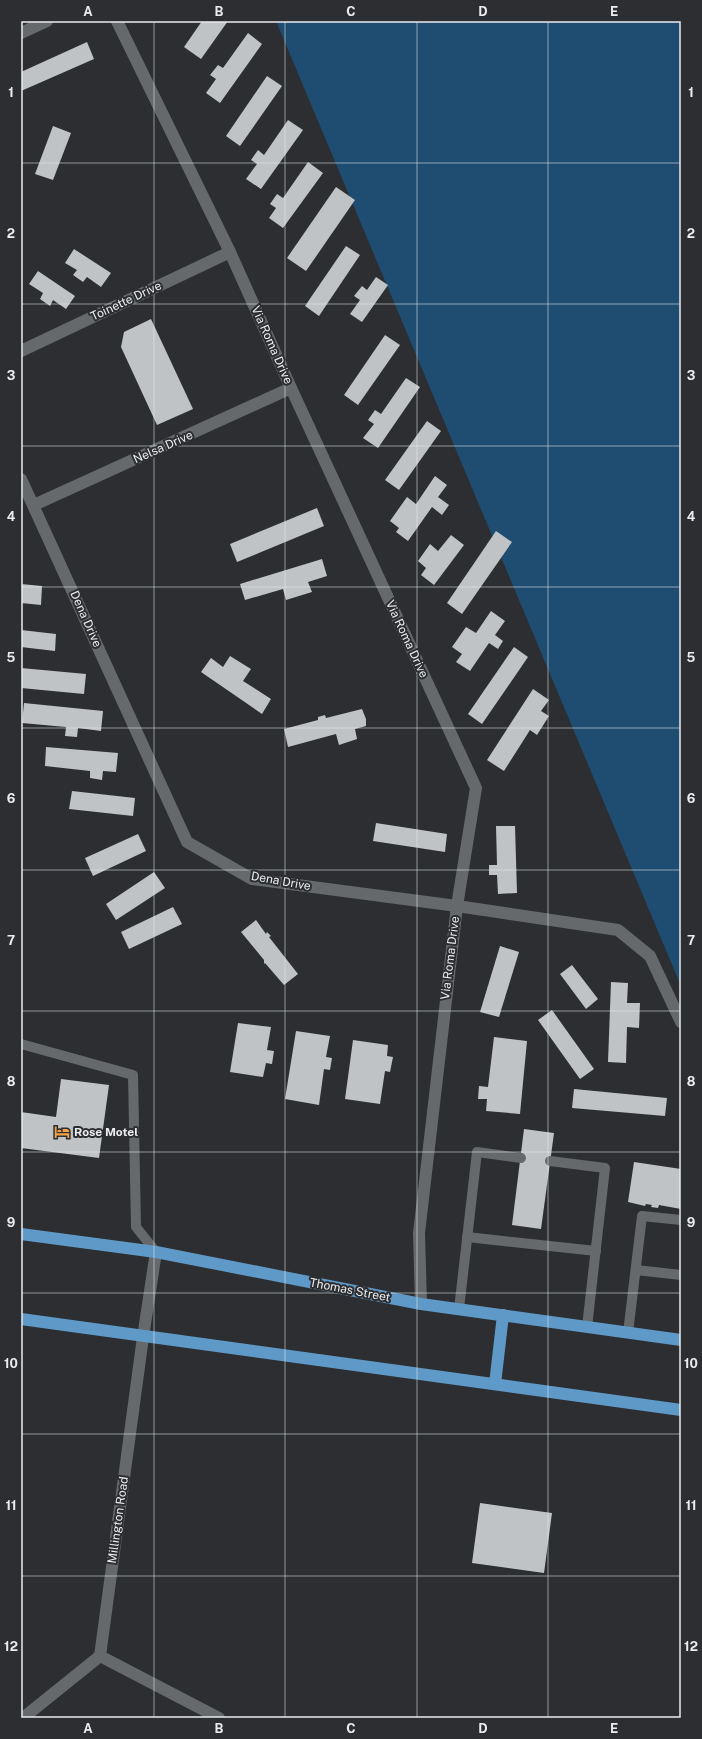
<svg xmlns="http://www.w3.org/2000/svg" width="702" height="1739" viewBox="0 0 702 1739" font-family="'Public Sans',sans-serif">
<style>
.green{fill:#1f4d72}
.building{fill:#c0c3c6}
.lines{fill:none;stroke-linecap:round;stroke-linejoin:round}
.service{stroke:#66696b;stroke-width:10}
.minor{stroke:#66696b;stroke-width:12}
.tertiary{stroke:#66696b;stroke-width:12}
.trunk{stroke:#5f99c8;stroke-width:12}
.grid{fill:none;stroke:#eaecee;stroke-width:1;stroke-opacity:0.55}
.labels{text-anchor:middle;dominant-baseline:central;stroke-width:4;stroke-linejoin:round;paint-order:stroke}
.street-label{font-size:12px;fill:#eaecee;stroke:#2c2e31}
.poi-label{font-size:12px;font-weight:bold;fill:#eaecee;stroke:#2c2e31;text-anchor:start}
.neatline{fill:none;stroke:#eaecee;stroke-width:1.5}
.grid-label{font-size:13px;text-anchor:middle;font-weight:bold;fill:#eaecee}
</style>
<rect width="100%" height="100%" fill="#2c2e31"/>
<path class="green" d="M276 21H681V986Z"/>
<g class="building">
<path d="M202 21H228L201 59 184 47Z"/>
<path d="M248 33 262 44 220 103 206 93 216 79 210 75 218 65 223 68Z"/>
<path d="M87 42 94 59 21 91V72Z"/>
<path d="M267 76 282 86 240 146 226 136Z"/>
<path d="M288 120 303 130 261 189 246 179 257 164 251 160 258 150 264 155Z"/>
<path d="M53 126 71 133 53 180 35 174Z"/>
<path d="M308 162 323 173 283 228 269 218 276 208 270 204 277 194 283 198Z"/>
<path d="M336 187 355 200 306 271 287 258Z"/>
<path d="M346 246 360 255 319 316 305 306Z"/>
<path d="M74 249 111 273 101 287 87 277 83 282 73 275 77 270 65 263Z"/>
<path d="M38 271 75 296 66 309 53 300 50 306 40 299 43 293 29 284Z"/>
<path d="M376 277 388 285 362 322 350 314 360 300 354 296 362 286 367 290Z"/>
<path d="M151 319 193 409 157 425 121 347 124 332Z"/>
<path d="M385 335 400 345 358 405 344 395Z"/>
<path d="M406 378 420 387 378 448 363 438 374 424 368 420 375 410 381 414Z"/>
<path d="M427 421 441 431 399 490 385 480Z"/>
<path d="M435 476 447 485 438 497 449 505 442 515 432 507 408 541 396 532 399 528 390 521 407 497 416 504Z"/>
<path d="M317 508 324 526 237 562 230 544Z"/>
<path d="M496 531 512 542 462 614 447 603Z"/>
<path d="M451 535 464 545 434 585 421 575 426 568 418 561 430 544 438 551Z"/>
<path d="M322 559 327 576 308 582 312 592 286 600 283 589 245 600 240 584Z"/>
<path d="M21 584 42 586 41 605 21 603Z"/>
<path d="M491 611 505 621 495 635 503 641 498 649 489 643 470 671 456 662 462 654 452 647 466 627 476 633Z"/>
<path d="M21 630 56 634 55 651 21 647Z"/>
<path d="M514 647 528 657 482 724 468 714Z"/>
<path d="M230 656 251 669 243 681 271 699 262 714 201 672 211 658 223 667Z"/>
<path d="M21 668 86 674 84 694 21 688Z"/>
<path d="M533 689 549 700 541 711 549 716 537 735 530 730 504 771 487 760Z"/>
<path d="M24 703 103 711 101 731 78 728 77 737 65 736 66 727 22 723Z"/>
<path d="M362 709 366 719V726L355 729 357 739 339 745 336 734 288 747 284 729 318 720V717L325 715 326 718Z"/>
<path d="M46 747 118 753 116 772 103 771 102 780 90 778V771L45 766Z"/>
<path d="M72 791 135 798 133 816 69 809Z"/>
<path d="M376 823 447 834 445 852 373 841Z"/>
<path d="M496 826H515L517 893 498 894 497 875H489V865H497Z"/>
<path d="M138 834 146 851 93 876 85 858Z"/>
<path d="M154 872 165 888 116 920 106 904Z"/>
<path d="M173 907 182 924 129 949 121 932Z"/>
<path d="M256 920 266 934 267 932 271 936 269 937 298 974 284 985 265 963 264 964V960L241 932Z"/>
<path d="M500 946 519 952 499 1017 480 1012Z"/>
<path d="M572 965 598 999 586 1009 560 974Z"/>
<path d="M611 982 628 983 627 1003H640L639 1028 627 1027 626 1063 608 1062Z"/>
<path d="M552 1010 594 1069 580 1079 538 1020Z"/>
<path d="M238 1023 271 1027 267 1050 274 1051 272 1064 266 1063 263 1077 230 1072Z"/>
<path d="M296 1031 330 1036 326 1057 332 1058 330 1070 324 1069 319 1105 285 1099Z"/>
<path d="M494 1037 527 1041 520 1114 486 1111 487 1099H478L479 1086 488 1087Z"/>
<path d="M353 1040 388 1045 387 1056 393 1057 390 1072 385 1071 380 1104 345 1099Z"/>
<path d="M61 1079 109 1085 99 1158 21 1148V1112L56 1117Z"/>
<path d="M574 1089 667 1098 665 1116 572 1108Z"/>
<path d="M524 1129 554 1133 541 1229 512 1225Z"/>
<path d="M634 1162 681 1169V1209L659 1205 658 1208 651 1207 652 1205 646 1204 645 1206 628 1202Z"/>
<path d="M480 1503 552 1513 544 1573 472 1563Z"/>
</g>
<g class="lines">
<g class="service">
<path d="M21 1044 133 1075 136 1227 156 1252"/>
<path d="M550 1161 605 1168 587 1327"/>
<path d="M467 1237 596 1251"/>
<path d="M636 1270 681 1275"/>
<path d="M459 1309 477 1152 521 1158"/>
<path d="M628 1333 642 1216 681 1220"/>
</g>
<g class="minor">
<path d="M117 21 230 252 291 388 476 788 457 906 419 1233 421 1304"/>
<path d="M21 33 47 21"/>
<path d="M21 351 230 252"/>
<path d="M21 479 187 842 252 879 457 906 618 930 650 956 681 1022"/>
<path d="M34 505 291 388"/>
<path d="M23 1718 100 1656"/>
</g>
<path class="tertiary" d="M156 1252 143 1337 100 1656 219 1718"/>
<g class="trunk">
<path d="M21 1234 156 1252 421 1304 681 1340"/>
<path d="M21 1319 681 1410"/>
<path d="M495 1384 503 1315"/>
</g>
</g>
<path class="grid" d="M154 21V1718M285 21V1718M417 21V1718M548 21V1718M21 163H681M21 304H681M21 446H681M21 587H681M21 728H681M21 870H681M21 1011H681M21 1152H681M21 1293H681M21 1434H681M21 1576H681"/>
<defs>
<g id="hotel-bare" transform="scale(1.2)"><path d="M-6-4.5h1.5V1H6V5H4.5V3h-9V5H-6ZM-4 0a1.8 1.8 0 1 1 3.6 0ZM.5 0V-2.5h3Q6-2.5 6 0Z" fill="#f6a247" stroke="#2c2e31" stroke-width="2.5" paint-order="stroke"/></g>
</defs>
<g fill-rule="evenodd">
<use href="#hotel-bare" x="62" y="1132"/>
</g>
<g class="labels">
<g class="street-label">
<text transform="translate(126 301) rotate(-25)">Toinette Drive</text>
<text transform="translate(272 345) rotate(66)">Via Roma Drive</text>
<text transform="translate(163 447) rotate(-24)">Nelsa Drive</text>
<text transform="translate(86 619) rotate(66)">Dena Drive</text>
<text transform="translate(407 639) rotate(65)">Via Roma Drive</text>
<text transform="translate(281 881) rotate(10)">Dena Drive</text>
<text transform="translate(450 958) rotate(-83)">Via Roma Drive</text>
<text transform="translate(350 1290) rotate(11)">Thomas Street</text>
<text transform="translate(118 1520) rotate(-82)">Millington Road</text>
</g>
<g class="poi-label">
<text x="74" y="1132">Rose Motel</text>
</g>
</g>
<rect width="702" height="1739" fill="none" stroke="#2c2e31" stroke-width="44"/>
<rect x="22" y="22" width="658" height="1695" class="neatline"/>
<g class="grid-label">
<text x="88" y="16">A</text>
<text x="219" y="16">B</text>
<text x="351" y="16">C</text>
<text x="483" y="16">D</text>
<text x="614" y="16">E</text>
<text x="11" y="97">1</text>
<text x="691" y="97">1</text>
<text x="11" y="238">2</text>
<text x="691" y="238">2</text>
<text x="11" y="380">3</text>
<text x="691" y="380">3</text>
<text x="11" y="521">4</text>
<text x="691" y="521">4</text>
<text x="11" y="662">5</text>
<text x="691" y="662">5</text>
<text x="11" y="803">6</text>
<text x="691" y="803">6</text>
<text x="11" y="945">7</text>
<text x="691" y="945">7</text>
<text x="11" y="1086">8</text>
<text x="691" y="1086">8</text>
<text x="11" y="1227">9</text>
<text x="691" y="1227">9</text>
<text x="11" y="1368">10</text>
<text x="691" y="1368">10</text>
<text x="11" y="1510">11</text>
<text x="691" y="1510">11</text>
<text x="11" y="1651">12</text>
<text x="691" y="1651">12</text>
<text x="88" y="1733">A</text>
<text x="219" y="1733">B</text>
<text x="351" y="1733">C</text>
<text x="483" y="1733">D</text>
<text x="614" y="1733">E</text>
</g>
</svg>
